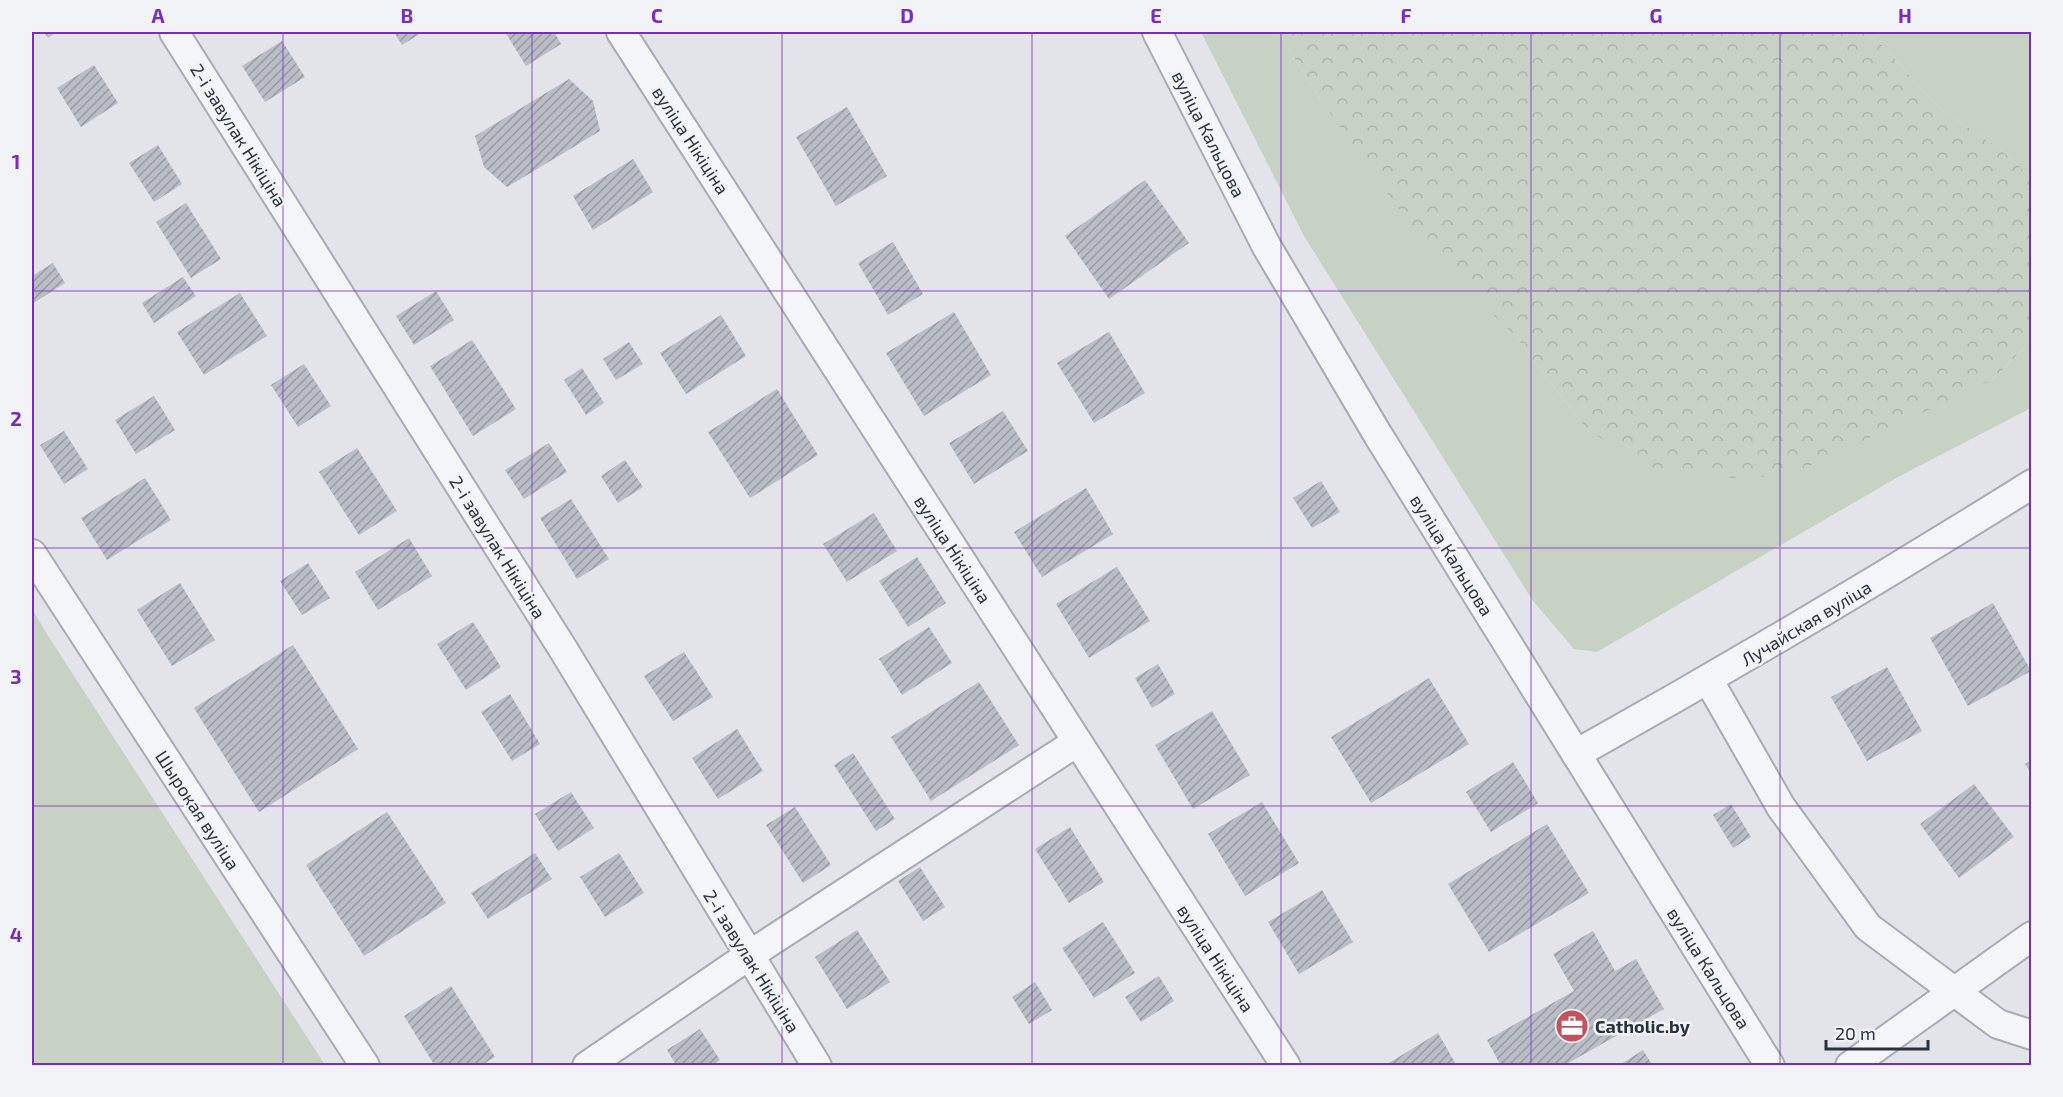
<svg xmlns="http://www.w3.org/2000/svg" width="2063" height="1097" viewBox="0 0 2063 1097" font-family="'Exo 2',sans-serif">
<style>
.green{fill:#c7d2c4}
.forest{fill:url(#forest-crowns)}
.building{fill:url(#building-hatch)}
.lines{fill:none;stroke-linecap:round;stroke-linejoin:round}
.minor-casing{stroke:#a7abb3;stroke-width:32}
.minor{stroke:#f4f5f8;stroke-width:28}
.grid{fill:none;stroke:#7b2cbf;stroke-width:1.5;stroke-opacity:0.55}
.labels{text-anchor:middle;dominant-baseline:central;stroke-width:5;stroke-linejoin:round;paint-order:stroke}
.street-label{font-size:18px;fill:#2b323f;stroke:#f1f3f6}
.poi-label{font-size:18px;font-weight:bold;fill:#2b323f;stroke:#f1f3f6;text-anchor:start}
.neatline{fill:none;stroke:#7b2cbf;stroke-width:2}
.grid-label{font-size:20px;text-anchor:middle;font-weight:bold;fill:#7b2cbf}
</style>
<defs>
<pattern id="forest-crowns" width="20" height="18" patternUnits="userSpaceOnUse" patternTransform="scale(1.5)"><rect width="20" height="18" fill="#c7d2c4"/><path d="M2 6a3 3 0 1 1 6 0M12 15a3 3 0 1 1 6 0" fill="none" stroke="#abb5a9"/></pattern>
<pattern id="building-hatch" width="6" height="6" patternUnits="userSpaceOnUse" patternTransform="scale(1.5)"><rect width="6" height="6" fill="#b9bdc5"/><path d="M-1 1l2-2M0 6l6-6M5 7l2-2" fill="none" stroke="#979aa1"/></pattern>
</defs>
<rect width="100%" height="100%" fill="#e2e4e9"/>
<g class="green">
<path d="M1201 32H1278L1320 99 1515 336 1586 428 1992 380 2031 341V408L1898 477 1597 652 1574 649 1533 601 1304 236Z"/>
<path d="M1860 32H2031V178L1999 148 1939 108 1880 43Z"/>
<path d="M32 609 47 634 325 1065H32Z"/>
</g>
<path class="forest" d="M1278 32H1860L1880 43 1939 108 1999 148 2031 178V341L1992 380 1788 476 1728 478 1642 466 1586 428 1515 336 1426 247 1320 99Z"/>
<g class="building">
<path d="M44 32H57L48 38Z"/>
<path d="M394 32H423L402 45Z"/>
<path d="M505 32H554L561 44 526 66Z"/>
<path d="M282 41 305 77 265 102 242 66Z"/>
<path d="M94 65 118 103 81 127 57 88Z"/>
<path d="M569 79 593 101 600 131 507 187 484 167 475 136Z"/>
<path d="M847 107 887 176 836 206 796 137Z"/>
<path d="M158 145 182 184 154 202 129 163Z"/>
<path d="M633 159 653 192 593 230 573 196Z"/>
<path d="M1145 180 1189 243 1109 299 1065 236Z"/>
<path d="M186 203 221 259 191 278 156 222Z"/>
<path d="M893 242 923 294 888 315 858 263Z"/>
<path d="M53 263 65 283 32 304V276Z"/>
<path d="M183 277 196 296 154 323 142 303Z"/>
<path d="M436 291 454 320 414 345 396 316Z"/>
<path d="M240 293 267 336 204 375 177 332Z"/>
<path d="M954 312 991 375 924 416 886 353Z"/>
<path d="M721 315 746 356 686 394 660 353Z"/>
<path d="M1109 332 1145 393 1094 423 1057 363Z"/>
<path d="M472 340 516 409 473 436 430 366Z"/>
<path d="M629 342 643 364 616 380 603 359Z"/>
<path d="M304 364 331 406 298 427 271 385Z"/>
<path d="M582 368 604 403 586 415 564 380Z"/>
<path d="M777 389 818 455 750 498 708 432Z"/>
<path d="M154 396 175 430 136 454 115 420Z"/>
<path d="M1003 411 1028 451 974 484 949 443Z"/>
<path d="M64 431 88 469 64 484 40 445Z"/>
<path d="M549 443 567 472 524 499 505 470Z"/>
<path d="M357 448 397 511 359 535 319 472Z"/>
<path d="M625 460 643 487 618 503 601 476Z"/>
<path d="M145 478 171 520 107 560 81 518Z"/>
<path d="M1321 481 1340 512 1312 528 1293 498Z"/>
<path d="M1086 488 1113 534 1042 577 1014 532Z"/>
<path d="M571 499 609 559 577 579 540 518Z"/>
<path d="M874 513 897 551 847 582 823 544Z"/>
<path d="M409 538 432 576 378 610 355 572Z"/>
<path d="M917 557 946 603 908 627 879 581Z"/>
<path d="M308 563 330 598 302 615 280 581Z"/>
<path d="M1117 567 1150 621 1089 658 1056 604Z"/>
<path d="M180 583 215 640 172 666 137 610Z"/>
<path d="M1993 603 2031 671 1968 706 1930 638Z"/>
<path d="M473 622 501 667 466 690 437 644Z"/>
<path d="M929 627 952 663 902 695 879 659Z"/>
<path d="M293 645 358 749 259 812 194 708Z"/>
<path d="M684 652 713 697 673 721 644 676Z"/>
<path d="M1158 664 1175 694 1152 708 1135 678Z"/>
<path d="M1887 667 1922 731 1867 761 1831 697Z"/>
<path d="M1429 678 1469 744 1371 803 1331 737Z"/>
<path d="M979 682 1019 745 931 801 891 737Z"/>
<path d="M510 694 540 744 512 761 481 712Z"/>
<path d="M1212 711 1250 775 1193 809 1155 745Z"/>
<path d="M737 729 763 771 718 799 692 758Z"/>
<path d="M853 753 895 819 876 831 834 765Z"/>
<path d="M2032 760V775L2025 764Z"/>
<path d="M1513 762 1538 803 1491 832 1466 792Z"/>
<path d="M1974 784 2014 837 1959 878 1920 824Z"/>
<path d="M571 792 594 828 558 851 535 814Z"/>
<path d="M1262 802 1299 863 1245 896 1208 834Z"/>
<path d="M1731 804 1751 837 1733 848 1713 815Z"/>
<path d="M795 807 831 865 803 883 766 825Z"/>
<path d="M387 812 446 903 364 956 306 865Z"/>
<path d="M1547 824 1589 893 1489 952 1448 884Z"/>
<path d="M1070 827 1104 882 1069 903 1035 849Z"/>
<path d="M535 853 552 879 488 919 471 893Z"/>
<path d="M619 853 644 893 605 917 580 877Z"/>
<path d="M920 867 945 907 923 921 898 881Z"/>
<path d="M1322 890 1353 942 1299 974 1268 922Z"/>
<path d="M1103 922 1135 973 1094 998 1062 948Z"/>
<path d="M857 930 890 982 847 1009 815 957Z"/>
<path d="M1593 931 1615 971 1636 959 1664 1009 1563 1066H1501L1487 1040 1574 991 1553 954Z"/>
<path d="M1159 976 1174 1001 1141 1022 1125 997Z"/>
<path d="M1035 982 1052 1010 1029 1024 1012 997Z"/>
<path d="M451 986 495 1057 480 1066H435L404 1016Z"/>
<path d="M700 1029 720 1060 712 1066H677L667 1050Z"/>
<path d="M1438 1033 1457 1066H1384Z"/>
<path d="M1643 1050 1653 1066H1618Z"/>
</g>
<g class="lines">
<g class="minor-casing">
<g id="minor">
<path d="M174 32 563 649 817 1066"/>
<path d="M621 32 1286 1066"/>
<path d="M1157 32 1267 247 1378 435 1770 1066"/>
<path d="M32 554 365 1066"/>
<path d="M1709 681 1781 807 1868 927 1998 1024 2032 1035"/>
<path d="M1576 754C1730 668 1882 578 2032 484"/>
<path d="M587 1066 748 956 1077 742"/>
<path d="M1850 1066 2032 936"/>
</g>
</g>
<use href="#minor" class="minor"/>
</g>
<path class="grid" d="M283 32V1066M532 32V1066M782 32V1066M1032 32V1066M1281 32V1066M1531 32V1066M1780 32V1066M32 291H2032M32 548H2032M32 806H2032"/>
<defs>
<g id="office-disc" transform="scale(1.725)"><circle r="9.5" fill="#c2525e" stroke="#f1f3f6"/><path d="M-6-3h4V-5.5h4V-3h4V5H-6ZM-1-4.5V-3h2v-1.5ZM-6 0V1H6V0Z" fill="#fff"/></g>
</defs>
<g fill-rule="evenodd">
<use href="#office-disc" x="1572" y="1026"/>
</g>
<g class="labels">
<g class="street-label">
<text transform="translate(1209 134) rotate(63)">вуліца Кальцова</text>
<text transform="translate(239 135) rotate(58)">2-і завулак Нікіціна</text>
<text transform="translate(691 140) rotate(57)">вуліца Нікіціна</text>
<text transform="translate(498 547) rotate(58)">2-і завулак Нікіціна</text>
<text transform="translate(953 549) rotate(57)">вуліца Нікіціна</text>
<text transform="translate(1452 555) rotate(58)">вуліца Кальцова</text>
<text transform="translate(1806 623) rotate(-31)">Лучайская вуліца</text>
<text transform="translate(198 810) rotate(57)">Шырокая вуліца</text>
<text transform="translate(1216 958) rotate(57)">вуліца Нікіціна</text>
<text transform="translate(752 961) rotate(58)">2-і завулак Нікіціна</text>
<text transform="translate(1709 968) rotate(58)">вуліца Кальцова</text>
</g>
<g class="poi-label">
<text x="1595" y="1026">Catholic.by</text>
</g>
</g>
<rect width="2063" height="1097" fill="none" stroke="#f1f3f6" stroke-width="66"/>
<path d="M1826 1040v9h102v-9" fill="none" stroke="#2b323f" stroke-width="3"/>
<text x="1835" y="1040" font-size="18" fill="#2b323f" stroke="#f1f3f6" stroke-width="4.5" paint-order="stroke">20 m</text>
<rect x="33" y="33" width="1997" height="1031" class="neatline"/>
<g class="grid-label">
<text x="158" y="23">A</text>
<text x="407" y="23">B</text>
<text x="657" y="23">C</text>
<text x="907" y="23">D</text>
<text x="1156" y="23">E</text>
<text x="1406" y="23">F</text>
<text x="1656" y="23">G</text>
<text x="1905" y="23">H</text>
<text x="16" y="169">1</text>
<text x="16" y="426">2</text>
<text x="16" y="684">3</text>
<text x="16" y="942">4</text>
</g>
</svg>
